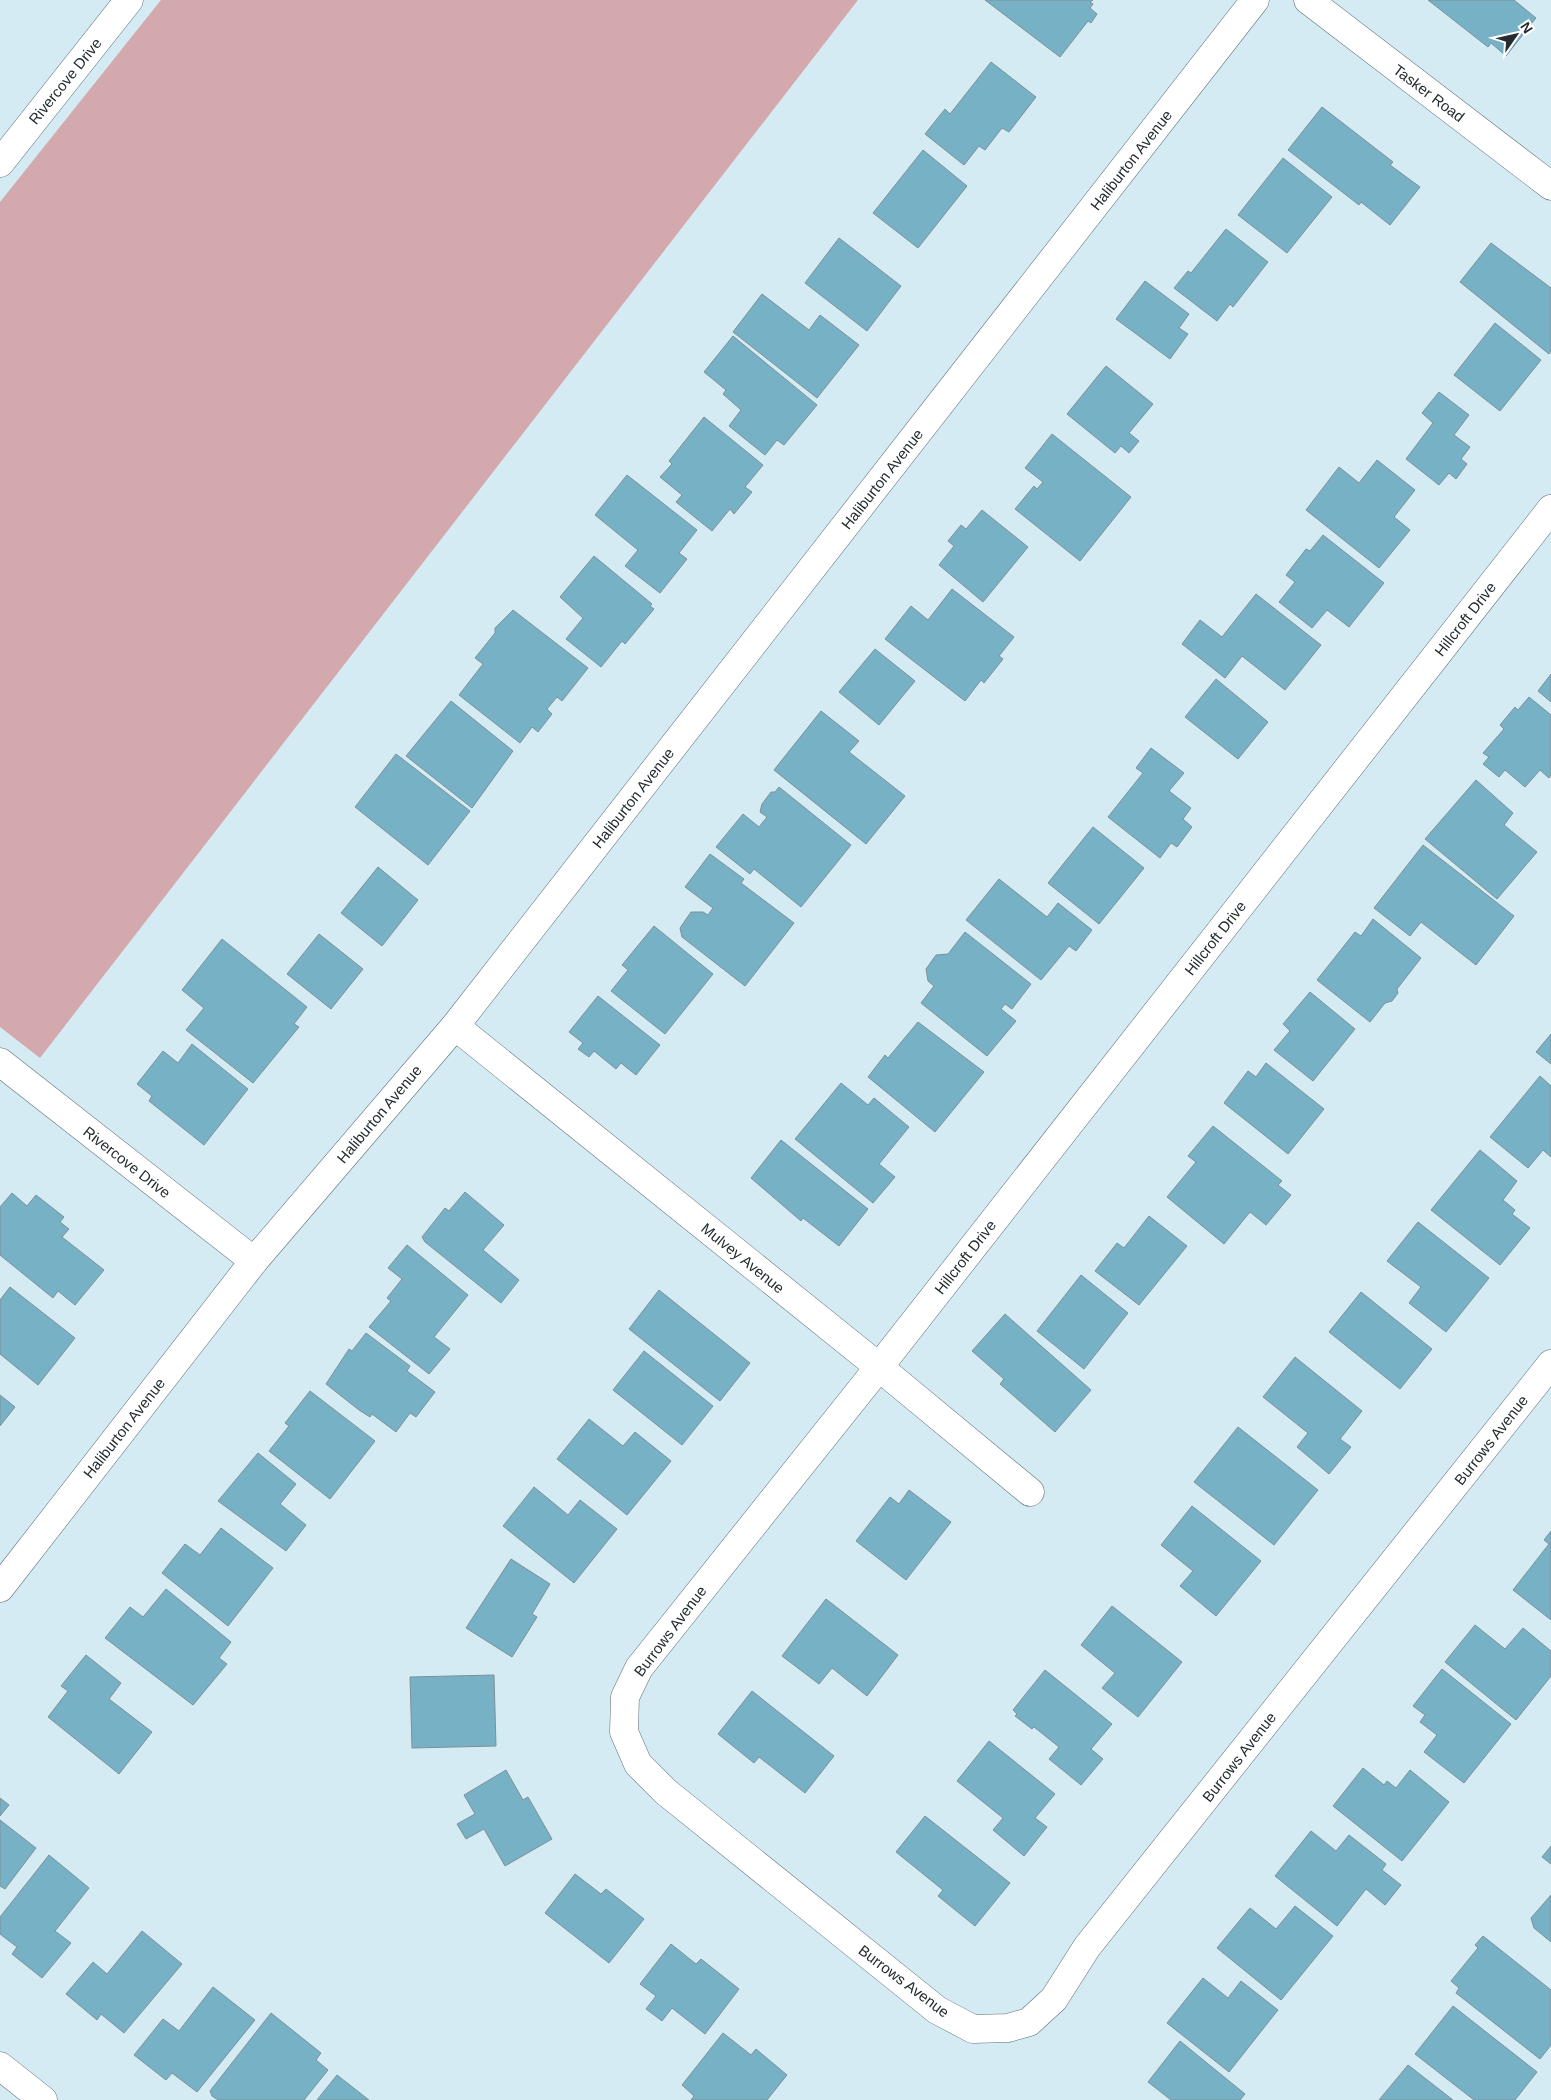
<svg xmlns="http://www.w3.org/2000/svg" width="1551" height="2100" viewBox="0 0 1551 2100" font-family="Helvetica,sans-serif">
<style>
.green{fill:#d3a9ad}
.building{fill:#76b1c5;stroke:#7c9198}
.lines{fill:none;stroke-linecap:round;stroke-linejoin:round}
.street-casing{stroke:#5b6f76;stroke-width:29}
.street{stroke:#fff;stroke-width:28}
.labels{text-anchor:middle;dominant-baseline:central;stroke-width:4.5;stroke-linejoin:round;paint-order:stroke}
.street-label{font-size:15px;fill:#242c2f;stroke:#fff}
</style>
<rect width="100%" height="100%" fill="#d5ebf3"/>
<path class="green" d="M161 0H858L40 1058 0 1027V202Z"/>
<g class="building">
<path d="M985 0H1093L1090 2 1093 4 1090 8 1097 14 1091 23 1088 21 1060 57Z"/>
<path d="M1428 0H1514L1536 18 1506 56 1491 43 1488 47Z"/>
<path d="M991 62 1036 97 1009 132 1002 128 985 150 979 146 964 165 925 134 945 109 950 114Z"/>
<path d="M1322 107 1393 162 1390 165 1420 187 1390 225 1361 202 1359 205 1288 150Z"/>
<path d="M923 150 967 186 918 248 873 213Z"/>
<path d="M1283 158 1332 197 1287 253 1238 215Z"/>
<path d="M1226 229 1268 262 1233 307 1230 304 1217 321 1174 288 1188 271 1191 273Z"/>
<path d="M839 238 901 286 867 331 805 283Z"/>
<path d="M1491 243 1551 288V351L1549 354 1460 282Z"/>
<path d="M1145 281 1189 314 1179 328 1188 334 1170 359 1116 319Z"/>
<path d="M762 294 809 330 820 315 859 345 817 398 733 332Z"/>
<path d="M1495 323 1541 360 1500 411 1454 375Z"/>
<path d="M733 336 817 405 784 445 777 440 765 455 729 426 741 410 723 394 726 390 704 372Z"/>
<path d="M1106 366 1153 404 1129 433 1139 441 1129 453 1121 446 1115 453 1067 414Z"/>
<path d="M1439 392 1469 415 1454 435 1470 447 1461 459 1467 464 1456 479 1449 473 1439 485 1406 459 1433 423 1422 413Z"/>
<path d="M704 417 763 465 745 487 752 492 734 514 730 509 712 531 676 502 682 495 660 477 672 464 669 461Z"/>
<path d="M1052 434 1131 497 1080 561 1015 509 1034 486 1037 489 1043 482 1025 468Z"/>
<path d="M1377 460 1415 490 1394 517 1410 530 1379 568 1306 510 1339 467 1359 483Z"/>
<path d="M627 475 697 530 679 553 687 559 660 593 625 566 638 550 595 515Z"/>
<path d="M982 510 1028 547 983 602 939 565 954 546 948 541 961 525 966 529Z"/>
<path d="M1323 535 1384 583 1349 627 1327 610 1312 628 1279 602 1295 582 1286 575 1306 549 1310 551Z"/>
<path d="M594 556 652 604 650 606 654 609 625 644 622 641 601 667 566 639 583 618 560 597Z"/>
<path d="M952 589 1014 637 999 656 1003 659 984 683 981 680 965 701 885 639 911 606 928 620Z"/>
<path d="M1256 594 1321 645 1285 690 1242 656 1225 678 1182 644 1200 620 1222 637Z"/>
<path d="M513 610 588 668 562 701 557 697 547 709 552 714 538 732 532 727 520 743 459 695 483 664 475 658 495 633V628Z"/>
<path d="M875 649 915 681 879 725 839 692Z"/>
<path d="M1551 674V702L1538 691Z"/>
<path d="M1216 679 1268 722 1238 759 1185 717Z"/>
<path d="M1529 697 1551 715V775L1549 778 1540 770 1525 787 1505 770 1499 777 1483 764 1489 757 1483 753 1504 729 1500 725 1515 707 1518 710Z"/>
<path d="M451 701 513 751 472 808 406 756Z"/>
<path d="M821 711 859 741 849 752 905 796 866 844 774 770Z"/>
<path d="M1151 748 1184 773 1169 791 1191 808 1183 819 1192 827 1177 847 1171 843 1160 858 1108 817 1143 773 1136 768Z"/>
<path d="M396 754 470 811 428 865 355 807Z"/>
<path d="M1476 780 1513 813 1504 825 1537 852 1497 899 1425 839Z"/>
<path d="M779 787 851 845 801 907 754 869 750 874 716 847 743 814 759 827 767 817 760 812 762 804 771 792H775Z"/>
<path d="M1093 827 1144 868 1099 924 1048 883Z"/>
<path d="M1423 845 1514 916 1476 965 1421 922 1410 936 1374 908Z"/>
<path d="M710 854 744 879 741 883 794 923 745 986 682 937 680 928 691 912H703L708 915 713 908 685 887Z"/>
<path d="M378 867 418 900 382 946 341 913Z"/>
<path d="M999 879 1047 917 1058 903 1092 930 1076 951 1069 946 1041 980 966 920Z"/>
<path d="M1373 919 1421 958 1397 989 1398 993 1392 1001 1385 1003 1370 1022 1317 980 1355 932 1361 936Z"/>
<path d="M654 926 713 974 665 1034 611 991 628 970 622 965Z"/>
<path d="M965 932 1031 984 1012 1009 1005 1004 1001 1009 1016 1021 987 1056 921 1003 934 986 928 981 926 969 936 955 948 954Z"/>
<path d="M319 934 363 969 331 1009 287 974Z"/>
<path d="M222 939 307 1007 294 1024 299 1027 253 1083 186 1030 204 1008 182 990Z"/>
<path d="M1310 992 1355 1029 1313 1081 1274 1050 1290 1031 1283 1024Z"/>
<path d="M598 996 660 1045 636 1075 621 1063 616 1069 594 1051 589 1057 578 1049 583 1043 569 1032Z"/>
<path d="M918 1022 984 1072 935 1132 868 1077 885 1055 888 1058Z"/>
<path d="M1551 1034V1064L1536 1052Z"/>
<path d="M192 1044 248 1089 204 1145 149 1101 152 1096 137 1084 163 1051 178 1063Z"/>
<path d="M1266 1063 1324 1109 1288 1154 1224 1103 1248 1071 1256 1077Z"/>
<path d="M1540 1076 1551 1086V1157L1543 1150 1528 1168 1490 1137Z"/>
<path d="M841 1083 868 1105 874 1098 909 1127 879 1164 895 1177 873 1203 795 1139Z"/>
<path d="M1213 1126 1282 1181 1278 1185 1291 1195 1266 1225 1250 1212 1224 1244 1167 1197 1196 1162 1188 1156Z"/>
<path d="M781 1140 868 1209 839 1246 803 1218 801 1221 751 1178Z"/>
<path d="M1480 1150 1517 1181 1503 1200 1515 1210 1512 1214 1530 1228 1500 1265 1431 1210Z"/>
<path d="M465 1192 504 1225 483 1250 519 1280 501 1303 425 1242 422 1237 445 1208 449 1211Z"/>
<path d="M12 1193 27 1206 36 1195 64 1217 60 1222 69 1229 62 1237 104 1270 75 1305 58 1291 53 1298 0 1255V1207Z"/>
<path d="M1149 1216 1187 1246 1139 1305 1095 1271 1117 1243 1124 1248Z"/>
<path d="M1418 1222 1489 1278 1446 1332 1409 1303 1421 1287 1387 1261Z"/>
<path d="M407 1245 468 1295 434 1337 450 1349 429 1374 369 1327 391 1301 387 1298 402 1279 388 1268Z"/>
<path d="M1081 1275 1128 1313 1084 1369 1037 1331Z"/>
<path d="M10 1287 75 1338 38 1385 0 1354V1300Z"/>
<path d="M659 1290 750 1363 720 1401 629 1329Z"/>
<path d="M1361 1292 1432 1349 1400 1389 1329 1332Z"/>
<path d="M1005 1314 1091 1390 1055 1432 1000 1384 1004 1379 972 1351Z"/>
<path d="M366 1333 410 1366 407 1371 435 1392 416 1417 410 1413 396 1432 372 1414 370 1417 359 1410 326 1384 349 1349 352 1351Z"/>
<path d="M644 1351 713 1406 682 1445 613 1390Z"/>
<path d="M1295 1357 1362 1411 1340 1439 1351 1447 1329 1474 1297 1447 1308 1433 1263 1397Z"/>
<path d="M310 1391 375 1441 330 1499 269 1451 289 1426 285 1423Z"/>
<path d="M0 1395 15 1407 0 1426Z"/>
<path d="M589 1419 623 1446 635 1432 671 1461 627 1515 557 1459Z"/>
<path d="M1238 1427 1318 1490 1274 1545 1194 1482Z"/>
<path d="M258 1453 296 1484 280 1504 306 1525 286 1551 218 1501Z"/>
<path d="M534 1487 568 1515 580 1500 617 1529 574 1583 503 1526Z"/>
<path d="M909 1490 951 1522 906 1580 856 1541 890 1497 899 1504Z"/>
<path d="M1192 1506 1261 1561 1216 1616 1180 1586 1193 1571 1161 1545Z"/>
<path d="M221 1528 273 1568 228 1626 162 1573 185 1544 200 1555Z"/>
<path d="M1551 1531V1620L1513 1590 1549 1544 1544 1540Z"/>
<path d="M511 1559 550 1584 532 1614 537 1617 512 1657 466 1628Z"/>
<path d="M166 1589 231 1642 219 1658 227 1664 193 1705 105 1638 130 1607 143 1617Z"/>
<path d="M826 1599 898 1655 867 1696 832 1668 819 1684 782 1656Z"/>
<path d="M1112 1606 1182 1662 1138 1717 1102 1688 1115 1673 1081 1645Z"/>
<path d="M1475 1625 1505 1649 1523 1628 1551 1651V1676L1516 1720 1445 1662Z"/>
<path d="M86 1655 121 1683 109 1699 152 1732 119 1774 48 1717 68 1691 61 1686Z"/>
<path d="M1442 1669 1511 1724 1464 1783 1424 1752 1437 1735 1420 1722 1425 1715 1413 1706Z"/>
<path d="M1045 1670 1112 1724 1091 1749 1103 1759 1081 1785 1049 1759 1059 1747 1034 1727 1032 1729 1015 1716 1017 1714 1013 1710Z"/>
<path d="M494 1675 496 1746 412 1748 410 1677Z"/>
<path d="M752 1691 834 1756 805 1793 759 1757 754 1763 718 1734Z"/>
<path d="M989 1741 1055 1794 1035 1818 1047 1827 1024 1856 993 1830 1003 1818 957 1781Z"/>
<path d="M1363 1768 1384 1785 1387 1781 1396 1788 1410 1770 1449 1802 1402 1861 1333 1806Z"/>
<path d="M506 1770 523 1800 528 1797 552 1839 505 1866 484 1829 466 1839 457 1824 475 1814 464 1795Z"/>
<path d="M0 1798 9 1805 0 1816Z"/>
<path d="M925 1816 1010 1883 975 1926 938 1896 943 1890 896 1852Z"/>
<path d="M0 1820 36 1848 5 1889 0 1886Z"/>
<path d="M1311 1831 1336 1851 1349 1835 1386 1864 1382 1870 1401 1885 1385 1905 1366 1889 1337 1926 1275 1876Z"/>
<path d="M1551 1846V1864L1542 1857Z"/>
<path d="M49 1855 89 1888 55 1931 71 1943 42 1978 12 1954 17 1947 0 1934V1917Z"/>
<path d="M575 1874 601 1894 606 1889 644 1919 609 1963 545 1913Z"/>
<path d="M1551 1895V1942L1534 1928 1531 1918Z"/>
<path d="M1295 1906 1333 1936 1281 2000 1217 1948 1250 1908 1276 1929Z"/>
<path d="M142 1931 182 1964 124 2033 101 2014 97 2020 66 1994 93 1962 107 1974Z"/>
<path d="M1483 1936 1551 1990V2045L1540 2059 1456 1993 1459 1988 1451 1981 1478 1948 1475 1945Z"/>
<path d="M671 1944 696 1964 701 1959 739 1989 705 2034 672 2008 662 2021 646 2009 656 1996 640 1984Z"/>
<path d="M1203 1978 1228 1998 1241 1981 1278 2010 1229 2072 1167 2023Z"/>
<path d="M213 1987 255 2020 197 2092 172 2073 166 2080 134 2055 163 2019 179 2031Z"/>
<path d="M1453 2006 1537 2072 1515 2100H1474L1415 2054Z"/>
<path d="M271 2013 321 2053 316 2060 328 2070 304 2100H218L212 2096 210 2091Z"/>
<path d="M723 2033 751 2055 756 2049 787 2075 767 2100H691L694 2096 682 2085Z"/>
<path d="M1180 2041 1245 2094 1240 2100H1171L1148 2082Z"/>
<path d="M1408 2065 1453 2100H1379Z"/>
<path d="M337 2075 369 2100H317Z"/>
</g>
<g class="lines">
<g class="street-casing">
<g id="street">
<path d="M1308 0 1551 186"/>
<path d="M0 163 129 0"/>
<path d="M1551 509 879 1367 639 1668 625 1697 624 1732 638 1764 666 1792 937 2010 973 2029 1008 2028 1029 2022 1054 1999 1087 1947 1551 1364"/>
<path d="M455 1026 879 1367 1030 1492"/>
<path d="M0 1062 254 1261"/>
<path d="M0 1588 254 1261 455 1026 1255 0"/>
<path d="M0 2066 43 2100"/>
</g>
</g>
<use href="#street" class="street"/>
</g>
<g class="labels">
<g class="street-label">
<text transform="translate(65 81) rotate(-51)">Rivercove Drive</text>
<text transform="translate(1429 93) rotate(37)">Tasker Road</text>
<text transform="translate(1131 160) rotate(-52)">Haliburton Avenue</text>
<text transform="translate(882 479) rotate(-52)">Haliburton Avenue</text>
<text transform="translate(1465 619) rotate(-52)">Hillcroft Drive</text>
<text transform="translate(633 798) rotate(-52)">Haliburton Avenue</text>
<text transform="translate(1215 938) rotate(-52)">Hillcroft Drive</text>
<text transform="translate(379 1114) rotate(-50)">Haliburton Avenue</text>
<text transform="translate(127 1162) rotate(38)">Rivercove Drive</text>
<text transform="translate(965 1257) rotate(-52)">Hillcroft Drive</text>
<text transform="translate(743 1258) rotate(39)">Mulvey Avenue</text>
<text transform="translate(124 1428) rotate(-52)">Haliburton Avenue</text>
<text transform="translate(1491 1440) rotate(-52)">Burrows Avenue</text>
<text transform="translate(670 1631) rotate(-53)">Burrows Avenue</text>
<text transform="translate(1239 1757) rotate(-52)">Burrows Avenue</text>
<text transform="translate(904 1981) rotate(37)">Burrows Avenue</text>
</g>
</g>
<g transform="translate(1516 35) rotate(56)" stroke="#ffffff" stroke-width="4" paint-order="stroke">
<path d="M0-4L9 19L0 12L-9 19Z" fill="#242c2f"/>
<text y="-8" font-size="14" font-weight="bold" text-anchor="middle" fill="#242c2f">N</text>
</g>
</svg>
